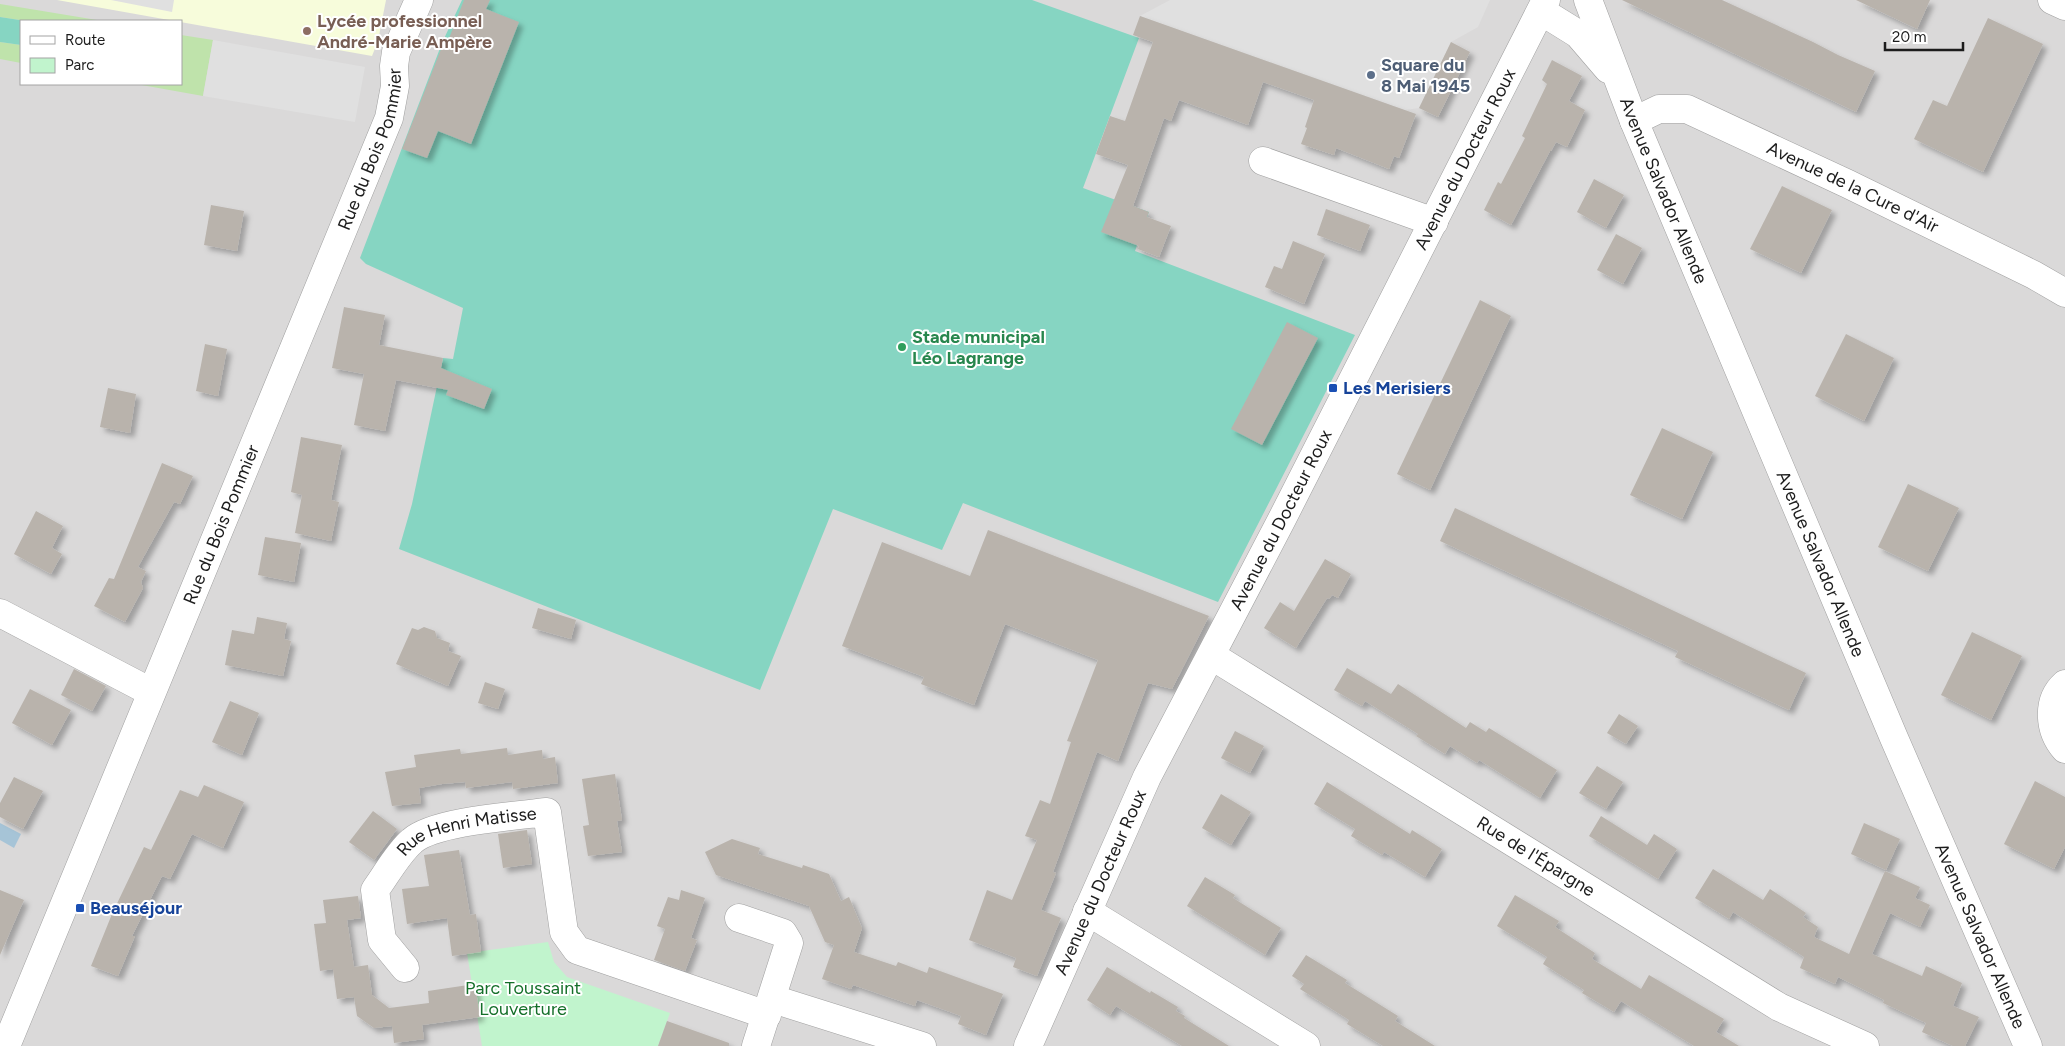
<svg xmlns="http://www.w3.org/2000/svg" width="2065" height="1046" viewBox="0 0 2065 1046" font-family="Figtree,sans-serif">
<style>
.residential{fill:#dad9d9;fill-rule:evenodd}
.education{fill:#f7fcdb}
.grass{fill:#bfe3ab}
.park{fill:#c1f4cd}
.pitch{fill:#86d5c2}
.parking{fill:#e0e0e0}
.water{fill:#a6c4d7}
.building{fill:#b9b3ac;filter:url(#shadow)}
.lines{fill:none;stroke-linecap:round;stroke-linejoin:round}
.minor-casing{stroke:#a0a0a0;stroke-width:29}
.minor{stroke:#fff;stroke-width:28}
.education-dot{fill:#8d6e63;stroke:#fff;stroke-width:2}
.service-dot{fill:#5c6f8a;stroke:#fff;stroke-width:2}
.leisure-dot{fill:#2e9e5b;stroke:#fff;stroke-width:2}
.transit-dot{fill:#1a4fb4;stroke:#fff;stroke-width:2}
.labels{text-anchor:middle;dominant-baseline:central;stroke-width:4;stroke-linejoin:round;paint-order:stroke}
.education-label{font-size:18px;font-weight:bold;fill:#785e54;stroke:#fff;text-anchor:start}
.service-label{font-size:18px;font-weight:bold;fill:#4e5e75;stroke:#fff;text-anchor:start}
.street-label{font-size:18px;fill:#1c1c1c;stroke:#fff}
.leisure-label{font-size:18px;font-weight:bold;fill:#27864d;stroke:#fff;text-anchor:start}
.transit-label{font-size:18px;font-weight:bold;fill:#164399;stroke:#fff;text-anchor:start}
.park-label{font-size:18px;fill:#146f29;stroke:#fff}
</style>
<defs>
<filter id="shadow"><feDropShadow dx="4.5" dy="4.5" stdDeviation="2.5" flood-color="#0004"/></filter>
</defs>
<rect width="100%" height="100%" fill="#eceae2"/>
<path class="residential" d="M0 0H2065V1046H0ZM21 21H181V84H21Z"/>
<path class="education" d="M57 0H386L378 41 372 56Z"/>
<g class="grass">
<path d="M0 4 103 21H26L0 17Z"/>
<path d="M181 35 213 40 203 96 136 84H181Z"/>
<path d="M0 42 21 45V63L0 59Z"/>
</g>
<path class="park" d="M548 942 554 962 567 977 670 1013 658 1046H482L467 953Z"/>
<g class="pitch">
<path d="M462 0H1032L1139 38 1083 188 1149 212 1135 251 1355 335 1218 602 963 503 942 550 833 509 760 690 399 549 412 504 443 358 453 359 463 308 366 264 360 258 442 43Z"/>
<path d="M0 17 26 21H21V45L0 42Z"/>
</g>
<g class="parking">
<path d="M111 0H174L172 12Z"/>
<path d="M1170 0H1490L1478 27 1451 42 1419 108 1405 110 1140 16Z"/>
<path d="M213 40 365 67 355 122 203 96Z"/>
</g>
<path class="water" d="M0 823 21 834 14 848 0 840Z"/>
<g class="building">
<path d="M464 0H490L486 9 519 22 471 144 438 131 427 158 402 149 443 44 446 46Z"/>
<path d="M1622 0H1722L1813 42 1838 55 1875 71 1856 112Z"/>
<path d="M1856 0H1930L1917 29Z"/>
<path d="M1140 16 1416 114 1399 158 1394 156 1389 169 1336 148 1334 155 1301 144 1307 128 1305 127 1314 100 1263 82 1248 125 1179 100 1171 121 1164 118 1133 206 1149 212 1147 217 1171 226 1159 257 1138 249 1139 246 1101 232 1128 165 1096 154 1110 116 1125 121 1153 42 1133 35Z"/>
<path d="M1988 18 2043 44 1983 172 1914 139 1933 100 1947 106Z"/>
<path d="M1451 42 1470 52 1438 117 1419 108Z"/>
<path d="M1552 60 1582 76 1569 101 1585 110 1567 147 1556 142 1551 151H1550L1511 225 1484 210 1498 182 1501 184 1525 138 1522 136 1547 84 1542 80Z"/>
<path d="M1594 179 1624 195 1606 228 1577 212Z"/>
<path d="M1782 186 1832 210 1801 273 1750 249Z"/>
<path d="M211 205 244 211 237 251 204 245Z"/>
<path d="M1326 209 1370 225 1360 251 1317 235Z"/>
<path d="M1616 234 1642 248 1623 284 1597 270Z"/>
<path d="M1293 241 1325 254 1304 304 1265 287 1274 266 1282 269Z"/>
<path d="M1480 300 1511 316 1430 490 1397 474Z"/>
<path d="M344 307 385 315 379 345 443 358 441 368 492 389 484 409 446 395 448 390 396 380 385 431 354 425 364 374 332 368Z"/>
<path d="M1287 322 1318 338 1262 445 1231 429Z"/>
<path d="M1846 334 1894 358 1864 421 1815 396Z"/>
<path d="M205 344 227 349 218 396 196 391Z"/>
<path d="M108 388 136 394 130 433 100 427Z"/>
<path d="M1662 428 1713 452 1682 519 1630 495Z"/>
<path d="M301 437 342 445 331 500 339 502 331 541 295 533 302 495 291 492Z"/>
<path d="M162 463 193 476 180 504 174 502 138 567 146 571 141 582 143 588 125 622 94 606 109 578 114 579Z"/>
<path d="M1908 484 1959 508 1928 571 1878 547Z"/>
<path d="M1455 508 1806 673 1789 710 1675 657 1678 651 1440 541Z"/>
<path d="M36 511 63 526 52 548 62 554 51 574 14 554Z"/>
<path d="M988 530 1209 616 1172 689 1148 683 1118 761 1097 752 1053 872 1056 873 1041 910 1061 918 1037 976 1013 967 1016 958 969 940 987 890 1012 900 1037 840 1025 836 1040 800 1050 804 1071 742 1067 741 1098 660 1005 624 974 705 921 684 924 677 842 646 882 542 970 576Z"/>
<path d="M265 537 301 543 294 582 258 575Z"/>
<path d="M1325 559 1351 574 1338 598 1332 595 1329 599 1327 598 1296 648 1264 628 1280 602 1294 611Z"/>
<path d="M538 608 576 620 571 639 532 628Z"/>
<path d="M257 617 287 623 284 639 291 641 283 676 225 665 232 630 254 634Z"/>
<path d="M424 627 435 631 437 638 450 643 448 651 461 656 448 686 396 664 412 628 418 630Z"/>
<path d="M1972 632 2022 656 1991 720 1941 695Z"/>
<path d="M1347 668 1391 694 1398 684 1466 728 1470 722 1486 732 1489 728 1557 770 1540 798 1479 760 1477 763 1450 746 1445 754 1416 736 1418 734 1365 701 1362 706 1334 690Z"/>
<path d="M74 669 106 686 92 711 61 695Z"/>
<path d="M485 682 505 689 498 709 478 703Z"/>
<path d="M30 689 71 710 52 745 12 723Z"/>
<path d="M230 701 259 713 242 755 212 742Z"/>
<path d="M1619 714 1638 726 1626 744 1607 733Z"/>
<path d="M1235 731 1264 746 1250 773 1221 758Z"/>
<path d="M507 748 508 755 542 750 543 759 555 757 558 783 513 789 512 782 466 788 465 782 442 784 419 788 421 803 392 806 385 772 416 767 414 755 460 749 461 754Z"/>
<path d="M1597 766 1623 782 1606 809 1579 793Z"/>
<path d="M615 774 622 820 617 821 622 852 588 856 583 826 589 825 582 779Z"/>
<path d="M14 777 43 791 23 829 0 817V803Z"/>
<path d="M2035 781 2065 797V847L2054 869 2004 844Z"/>
<path d="M1327 782 1410 834 1412 830 1442 849 1425 877 1384 852 1382 855 1351 836 1355 829 1314 804Z"/>
<path d="M204 785 244 802 223 848 192 834 170 879 162 876 132 936H135L118 976 91 966 112 914 144 847 151 850 180 790 198 797Z"/>
<path d="M1221 794 1251 812 1231 845 1202 828Z"/>
<path d="M373 811 397 829 374 860 349 842Z"/>
<path d="M1601 816 1647 845 1654 834 1677 849 1658 879 1589 836Z"/>
<path d="M1864 823 1900 839 1886 870 1851 854Z"/>
<path d="M527 830 532 864 503 868 498 834Z"/>
<path d="M732 839 760 848 758 854 802 868 803 865 829 874 841 901 849 897 862 928 854 952 896 966 898 962 927 973 929 967 1003 994 986 1035 958 1024 961 1016 917 1000 915 1006 853 985 851 989 822 979 834 945 825 942 809 906 716 875 705 852Z"/>
<path d="M459 850 470 915 476 914 481 952 452 956 447 918 407 924 402 889 429 886 424 855Z"/>
<path d="M1713 869 1763 900 1770 889 1806 913 1803 917 1818 927 1814 937 1849 954 1885 871 1920 887 1915 898 1930 905 1920 927 1890 913 1872 954 1922 976 1926 966 1962 983 1953 1006 1979 1017 1965 1046H1953L1922 1032 1926 1023 1883 1003 1884 1000 1838 977 1835 984 1800 968 1804 957 1733 912 1729 919 1695 898Z"/>
<path d="M1205 877 1235 895 1233 898 1281 928 1265 955 1187 906Z"/>
<path d="M0 890 24 900 0 955Z"/>
<path d="M681 890 705 898 691 938 697 940 685 971 654 960 665 929 657 926 668 897 679 900Z"/>
<path d="M1515 895 1559 921 1555 927 1595 953 1592 959 1641 989 1649 975 1724 1019 1716 1032 1739 1046H1694L1621 1001 1614 1012 1582 993 1584 990 1543 964 1547 957 1497 926Z"/>
<path d="M358 896 361 918 347 920 354 967 368 965 372 995 389 1008 429 1003 428 991 475 984 480 1017 422 1025 424 1039 394 1043 392 1026 374 1028 357 1016 354 997 337 999 333 969 320 971 314 924 326 923 323 900Z"/>
<path d="M1306 955 1347 980 1345 983 1398 1016 1395 1021 1435 1046H1383L1347 1024 1349 1020 1300 989 1304 984 1292 976Z"/>
<path d="M1107 967 1150 993 1151 991 1178 1007 1176 1011 1185 1016 1184 1018 1229 1046H1182L1116 1006 1110 1015 1087 1000Z"/>
<path d="M667 1021 729 1043V1046H658Z"/>
</g>
<g class="lines">
<g class="minor-casing">
<g id="minor">
<path id="s1" d="M1588 0 1634 121 1894 738 2028 1046"/>
<path d="M2052 0 2065 6"/>
<path d="M1541 11 1578 34 1608 69"/>
<path id="s2" d="M1634 121 1659 109H1687L1848 184 2034 275 2065 293"/>
<path d="M1263 161 1434 222"/>
<path d="M0 613 151 692"/>
<path id="s3" d="M1212 656 1779 1007 1865 1046"/>
<path d="M2065 684C2046 701 2049 731 2065 749"/>
<path d="M1087 911 1306 1046"/>
<path d="M739 918 783 933 789 943 756 1046"/>
<path id="s4" d="M405 968 382 940 375 890C386 875 398 853 412 841 434 821 515 816 547 812L564 932 577 950 767 1015"/>
<path d="M773 999 922 1046"/>
<path id="s5" d="M6 1046 389 118 395 86 394 66 396 52 419 0"/>
<path id="s6" d="M1028 1046 1147 777 1282 519 1546 0"/>
</g>
</g>
<use href="#minor" class="minor"/>
</g>
<circle class="education-dot" cx="307" cy="31" r="5"/>
<circle class="service-dot" cx="1371" cy="75" r="5"/>
<circle class="leisure-dot" cx="902" cy="347" r="5"/>
<g class="transit-dot">
<rect x="1328" y="383" width="10" height="10" rx="2.5"/>
<rect x="75" y="903" width="10" height="10" rx="2.5"/>
</g>
<g class="labels">
<g class="education-label">
<text x="317" y="21">Lycée professionnel<tspan x="317" dy="21">André-Marie Ampère</tspan></text>
</g>
<g class="service-label">
<text x="1381" y="65">Square du<tspan x="1381" dy="21">8 Mai 1945</tspan></text>
</g>
<g class="street-label">
<text stroke="none"><textPath href="#s5" startOffset="969">Rue du Bois Pommier</textPath></text>
<text stroke="none"><textPath href="#s6" startOffset="989">Avenue du Docteur Roux</textPath></text>
<text stroke="none"><textPath href="#s2" startOffset="239">Avenue de la Cure d'Air</textPath></text>
<text stroke="none"><textPath href="#s1" startOffset="205">Avenue Salvador Allende</textPath></text>
<text stroke="none"><textPath href="#s6" startOffset="584">Avenue du Docteur Roux</textPath></text>
<text stroke="none"><textPath href="#s5" startOffset="564">Rue du Bois Pommier</textPath></text>
<text stroke="none"><textPath href="#s1" startOffset="610">Avenue Salvador Allende</textPath></text>
<text stroke="none"><textPath href="#s4" startOffset="204">Rue Henri Matisse</textPath></text>
<text stroke="none"><textPath href="#s3" startOffset="381">Rue de l'Épargne</textPath></text>
<text stroke="none"><textPath href="#s6" startOffset="179">Avenue du Docteur Roux</textPath></text>
<text stroke="none"><textPath href="#s1" startOffset="1015">Avenue Salvador Allende</textPath></text>
</g>
<g class="leisure-label">
<text x="912" y="337">Stade municipal<tspan x="912" dy="21">Léo Lagrange</tspan></text>
</g>
<g class="transit-label">
<text x="1343" y="388">Les Merisiers</text>
<text x="90" y="908">Beauséjour</text>
</g>
<g class="park-label">
<text x="523" y="988">Parc Toussaint<tspan x="523" dy="21">Louverture</tspan></text>
</g>
</g>
<rect x="20" y="20" width="162" height="65" fill="#ffffff" stroke="#a4a4a4"/>
<rect x="30" y="36" width="25" height="8" fill="#ffffff" stroke="#a4a4a4"/>
<text x="65" y="45" font-size="15" fill="#1c1c1c">Route</text>
<rect x="30" y="58" width="25" height="15" fill="#c1f4cd" stroke="#a4a4a4"/>
<text x="65" y="70" font-size="15" fill="#1c1c1c">Parc</text>
<path d="M1885 42v8h78v-8" fill="none" stroke="#1c1c1c" stroke-width="2.5"/>
<text x="1892" y="42" font-size="15" fill="#1c1c1c" stroke="#ffffff" stroke-width="4" paint-order="stroke">20 m</text>
</svg>
